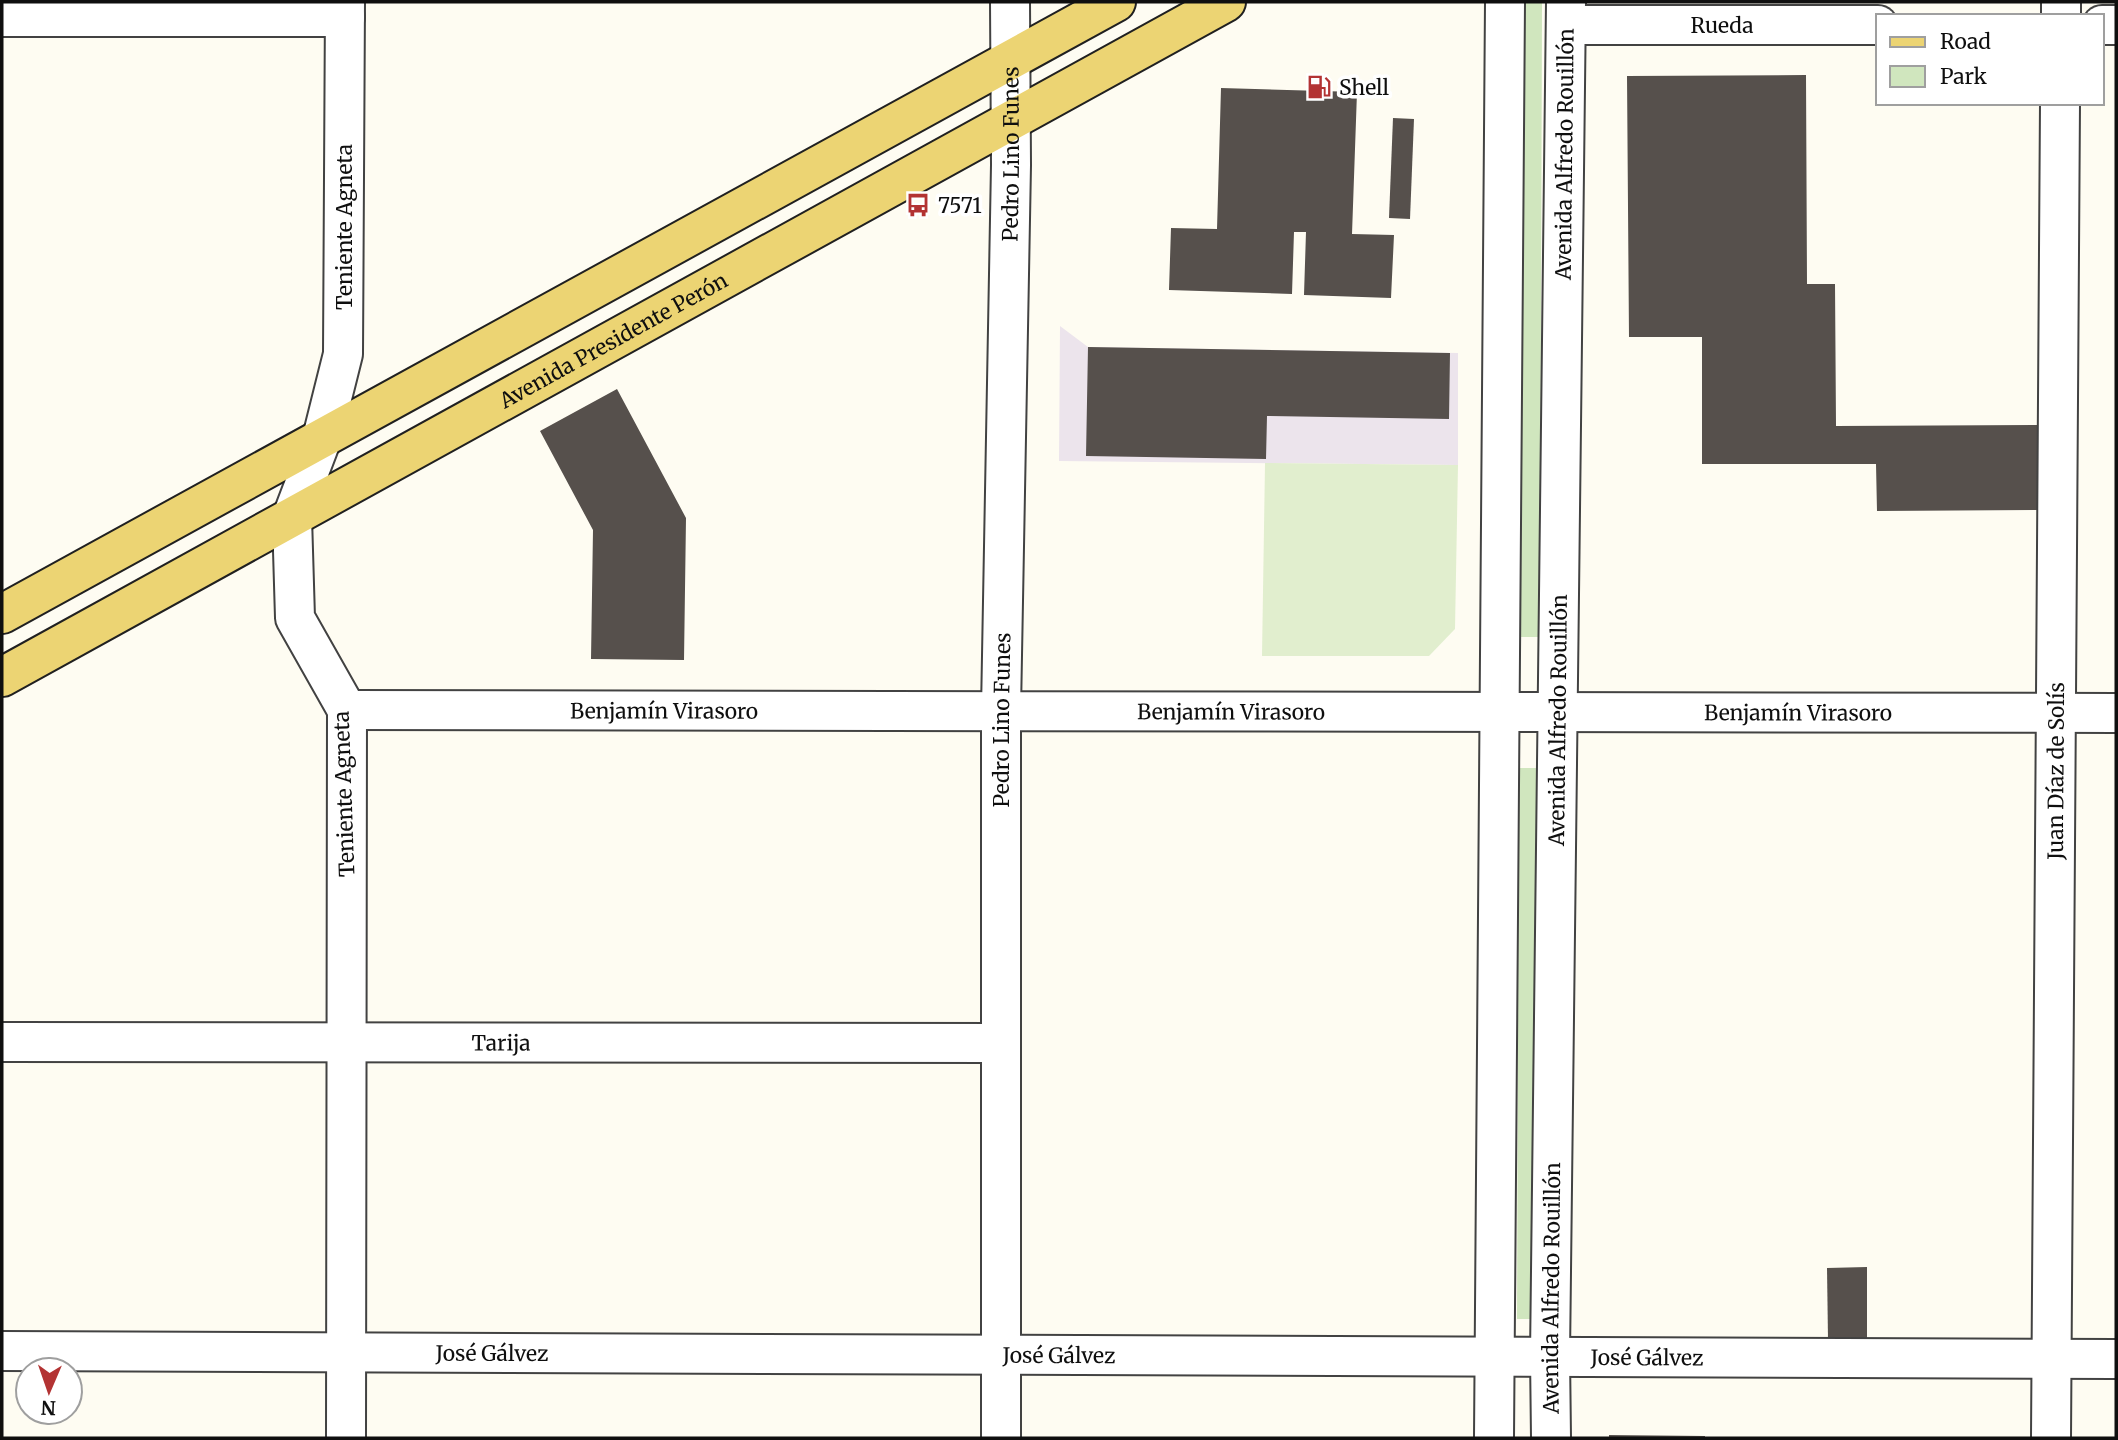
<svg xmlns="http://www.w3.org/2000/svg" width="2118" height="1440" viewBox="0 0 2118 1440" font-family="Merriweather,serif">
<style>
.industrial{fill:#ece4ec}
.green{fill:#d0e6be}
.pitch{fill:#e1eece}
.building{fill:#56504c}
.lines{fill:none;stroke-linecap:round;stroke-linejoin:round}
.minor-casing{stroke:#424242;stroke-width:42}
.major-casing{stroke:#202020;stroke-width:42}
.minor{stroke:#fff;stroke-width:38}
.major{stroke:#ecd473;stroke-width:38}
.labels{text-anchor:middle;dominant-baseline:central;stroke-width:7;stroke-linejoin:round;paint-order:stroke}
.street-label{font-size:21px;fill:#0f0f0f;stroke:#fff}
.poi-label{font-size:21px;fill:#0f0f0f;stroke:#fff;text-anchor:start}
</style>
<rect width="100%" height="100%" fill="#fefcf2"/>
<path class="industrial" d="M1060 326 1088 347 1458 353V465L1059 461Z"/>
<g class="green">
<path d="M1520 2H1542L1540 637H1518Z"/>
<path d="M1519 768H1540L1538 1319H1517Z"/>
</g>
<path class="pitch" d="M1265 463 1458 465 1455 629 1429 656H1262Z"/>
<g class="building">
<path d="M1806 75 1807 284H1835L1836 426 2040 425 2041 510 1877 511 1876 464H1702V337H1629L1627 76Z"/>
<path d="M1221 88 1357 92 1352 234 1394 235 1391 298 1304 295 1306 232H1294L1292 294 1169 290 1171 228 1217 229Z"/>
<path d="M1393 118 1414 119 1410 219 1389 218Z"/>
<path d="M1088 347 1450 353 1449 419 1267 416 1266 459 1086 456Z"/>
<path d="M617 389 686 518 684 660 591 659 593 530 540 431Z"/>
<path d="M1867 1267V1339H1828L1827 1268Z"/>
<path d="M1609 1435 1705 1436V1438H1609Z"/>
</g>
<g class="lines">
<g class="minor-casing">
<g id="minor">
<path d="M345 2 343 354 322 438 292 517 295 618 347 710 346 1438"/>
<path d="M2061 16V2"/>
<path d="M2 17H345"/>
<path id="s1" d="M1566 25H1878"/>
<path d="M2102 25H2116"/>
<path id="s2" d="M347 710 2116 713"/>
<path id="s3" d="M2 1042 1001 1043"/>
<path id="s4" d="M2 1351 2116 1359"/>
<path id="s5" d="M1001 1438V710L1011 165 1010 2"/>
<path d="M1494 1438 1505 2"/>
<path id="s6" d="M1551 1438 1550 1356 1566 2"/>
<path id="s7" d="M2051 1438 2060 103"/>
</g>
</g>
<g class="major-casing">
<g id="major">
<path d="M2 614 1116 2"/>
<path id="s8" d="M2 677 1226 2"/>
</g>
</g>
<use href="#minor" class="minor"/>
<use href="#major" class="major"/>
</g>
<defs>
<g id="fuel-bare" transform="scale(1.89)"><path d="M-5.5-6h7V0h2V4h1.3V-2.5L3-4.5l.8-.8L6-3V5H2.5V1h-1V6h-7ZM-4.2-4.7v3.2H.2V-4.7Z" fill="#b33333" stroke="#fff" stroke-width="2.5" paint-order="stroke"/></g>
<g id="bus-bare" transform="scale(1.89)"><path d="M-5-6H5V4H4V6H2V4H-2V6H-4V4H-5ZM-3.5-4V0h7V-4ZM-3.5 1.2v1.5H-2V1.2ZM2 1.2v1.5H3.5V1.2Z" fill="#b33333" stroke="#fff" stroke-width="2.5" paint-order="stroke"/></g>
</defs>
<g fill-rule="evenodd">
<use href="#fuel-bare" x="1319" y="87"/>
<use href="#bus-bare" x="918" y="205"/>
</g>
<g class="labels">
<g class="street-label">
<text stroke="none"><textPath href="#s1" startOffset="156">Rueda</textPath></text>
<text stroke="none"><textPath href="#s5" startOffset="1284">Pedro Lino Funes</textPath></text>
<text stroke="none"><textPath href="#s6" startOffset="1284">Avenida Alfredo Rouillón</textPath></text>
<text transform="translate(344 227) rotate(-90)">Teniente Agneta</text>
<text stroke="none"><textPath href="#s8" startOffset="698">Avenida Presidente Perón</textPath></text>
<text stroke="none"><textPath href="#s2" startOffset="317">Benjamín Virasoro</textPath></text>
<text stroke="none"><textPath href="#s2" startOffset="884">Benjamín Virasoro</textPath></text>
<text stroke="none"><textPath href="#s2" startOffset="1451">Benjamín Virasoro</textPath></text>
<text stroke="none"><textPath href="#s5" startOffset="718">Pedro Lino Funes</textPath></text>
<text stroke="none"><textPath href="#s6" startOffset="718">Avenida Alfredo Rouillón</textPath></text>
<text stroke="none"><textPath href="#s7" startOffset="667">Juan Díaz de Solís</textPath></text>
<text transform="translate(344 794) rotate(-92)">Teniente Agneta</text>
<text stroke="none"><textPath href="#s3" startOffset="499">Tarija</textPath></text>
<text stroke="none"><textPath href="#s6" startOffset="150">Avenida Alfredo Rouillón</textPath></text>
<text stroke="none"><textPath href="#s4" startOffset="490">José Gálvez</textPath></text>
<text stroke="none"><textPath href="#s4" startOffset="1057">José Gálvez</textPath></text>
<text stroke="none"><textPath href="#s4" startOffset="1645">José Gálvez</textPath></text>
</g>
<g class="poi-label">
<text x="1339" y="87">Shell</text>
<text x="938" y="205">7571</text>
</g>
</g>
<rect width="2118" height="1440" fill="none" stroke="#0f0f0f" stroke-width="7"/>
<rect x="1876" y="14" width="228" height="91" fill="#ffffff" stroke="#9f9f9f" stroke-width="2"/>
<rect x="1890" y="37" width="35" height="10" fill="#ecd473" stroke="#9f9f9f" stroke-width="2"/>
<text x="1940" y="49" font-size="21" fill="#0f0f0f">Road</text>
<rect x="1890" y="66" width="35" height="21" fill="#d0e6be" stroke="#9f9f9f" stroke-width="2"/>
<text x="1940" y="84" font-size="21" fill="#0f0f0f">Park</text>
<g transform="translate(49 1391) rotate(182)"><circle r="33" fill="#ffffff" stroke="#9f9f9f" stroke-width="2"/>
<path d="M0-5L12 26L0 18L-12 26Z" fill="#b33333"/>
<text y="-10" font-size="19" font-weight="bold" text-anchor="middle" fill="#0f0f0f">N</text>
</g>
</svg>
